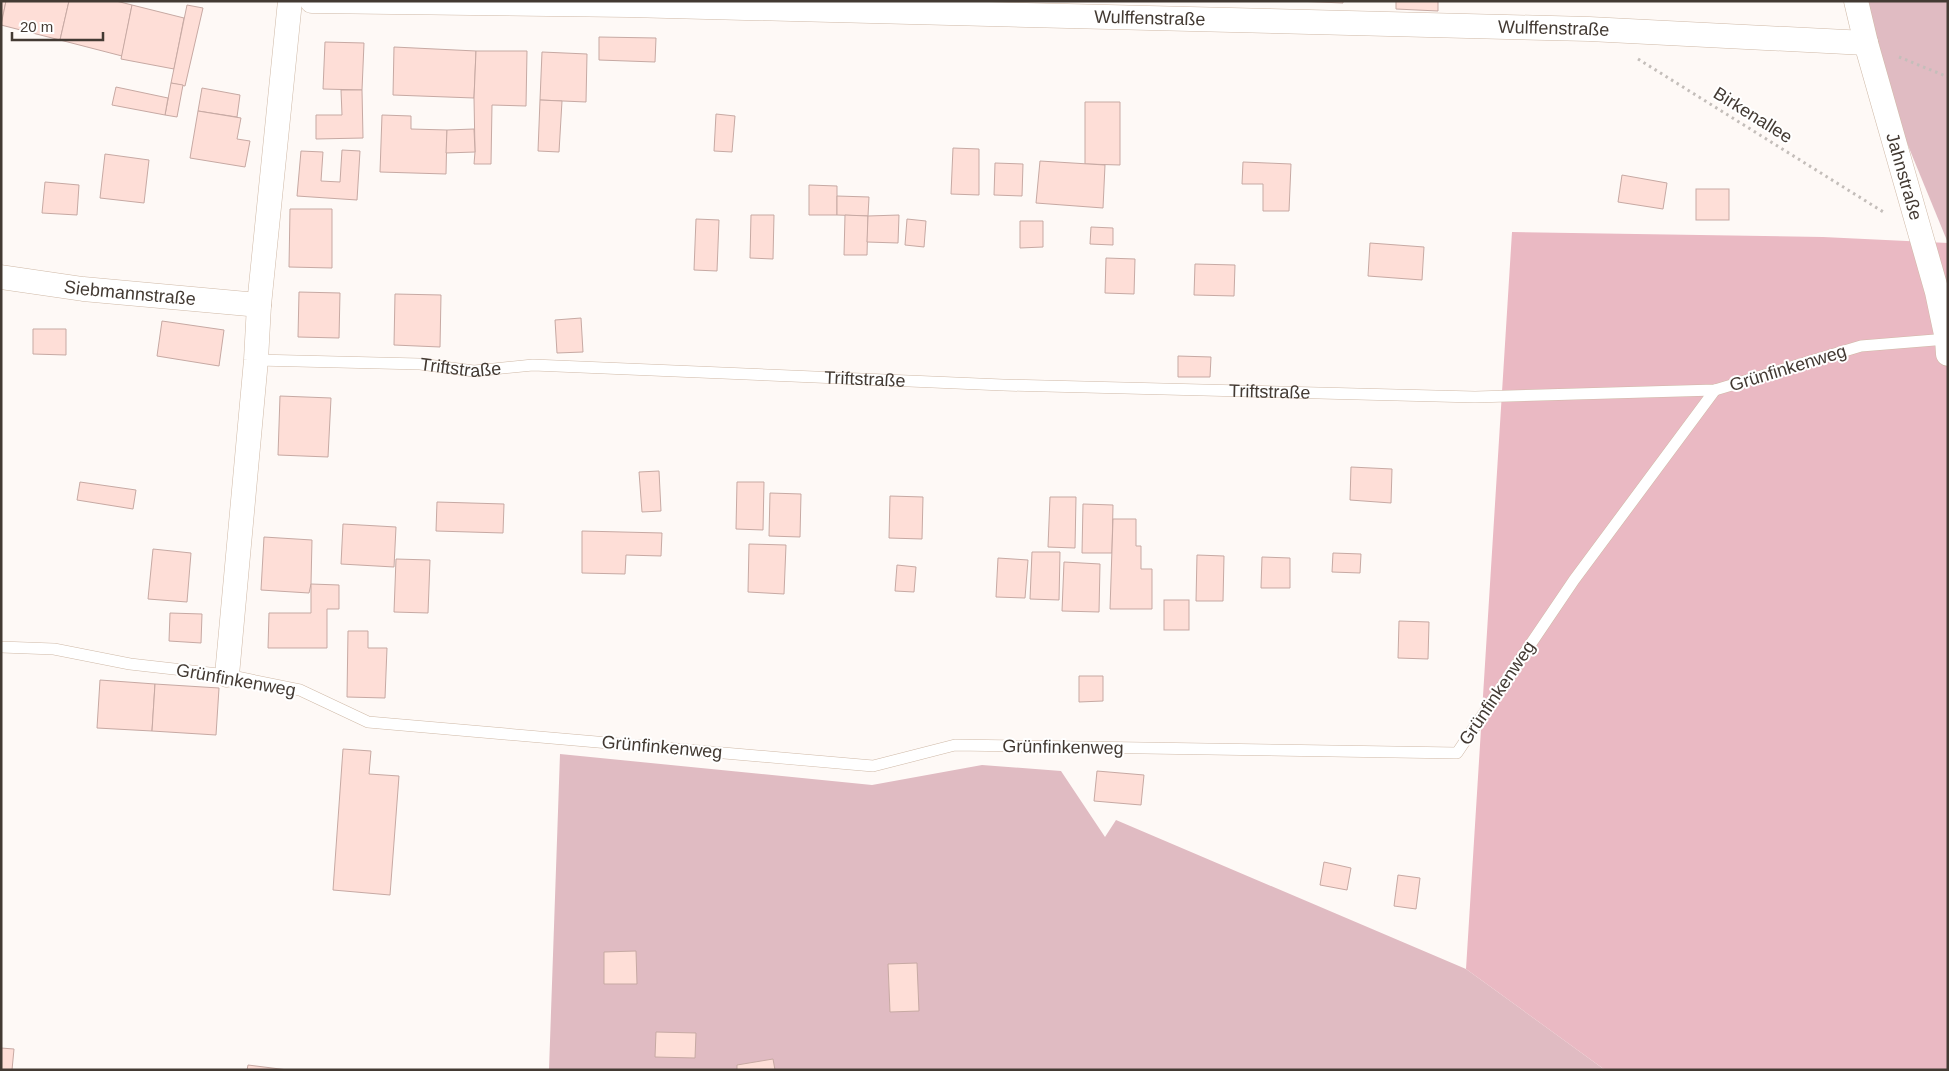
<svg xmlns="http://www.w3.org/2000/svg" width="1949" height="1071" viewBox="0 0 1949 1071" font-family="Helvetica,sans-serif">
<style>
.green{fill:#e0bbc2}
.forest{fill:#eab9c3}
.building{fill:#feded7;stroke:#c7a9a3}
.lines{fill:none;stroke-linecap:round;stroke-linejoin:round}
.service-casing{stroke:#cfb9a7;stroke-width:12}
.minor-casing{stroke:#cfb9a7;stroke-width:25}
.path{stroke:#c4beba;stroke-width:3;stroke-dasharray:2.5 4;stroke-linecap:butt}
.service{stroke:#fff;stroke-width:11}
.minor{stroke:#fff;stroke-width:24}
.labels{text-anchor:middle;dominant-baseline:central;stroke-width:4;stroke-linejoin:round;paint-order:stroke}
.street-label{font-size:18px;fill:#433a33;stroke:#fff}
</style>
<rect width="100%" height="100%" fill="#fef9f6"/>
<g class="green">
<path d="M1863 1H1948V243L1866 43Z"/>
<path d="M560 754 872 785 982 765 1061 771 1105 837 1116 820 1466 969 1605 1070H549Z"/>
</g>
<path class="forest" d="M1512 232 1823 237 1948 243V1070H1605L1466 969Z"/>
<g class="building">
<path d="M1 1H6L1 26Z"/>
<path d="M6 1H69L60 40 1 25Z"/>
<path d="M69 1H116L132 5 122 56 60 40Z"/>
<path d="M1296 1H1343V3Z"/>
<path d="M1396 1H1438V11L1396 9Z"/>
<path d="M132 5 184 18 174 69 121 59Z"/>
<path d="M187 5 203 8 185 86 171 83Z"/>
<path d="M599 37 656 38 655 62 599 60Z"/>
<path d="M325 42 364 43 362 90 323 89Z"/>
<path d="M394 47 476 51 474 98 393 95Z"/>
<path d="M476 51H527L526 106 492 105 491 164H474L475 152 474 98Z"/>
<path d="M542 52 587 54 586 102 540 100Z"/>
<path d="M171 83 183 85 177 117 165 115Z"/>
<path d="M116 87 168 98 165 115 112 105Z"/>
<path d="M202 88 240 95 237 117 198 111Z"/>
<path d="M341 90H362L363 138 316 139V115H342Z"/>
<path d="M540 100 562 101 559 152 538 151Z"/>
<path d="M1085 102H1120V165L1085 164Z"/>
<path d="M198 111 241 118 237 139 250 141 245 167 190 158Z"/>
<path d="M716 114 735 116 732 152 714 151Z"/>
<path d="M382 115 411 116V129L447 130 446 174 380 172Z"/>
<path d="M474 129 475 152 446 153 447 130Z"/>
<path d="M953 148 979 149V195L951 194Z"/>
<path d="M342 150 360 151 357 200 297 196 301 151 323 152 321 181 340 182Z"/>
<path d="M105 154 149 160 144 203 100 198Z"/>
<path d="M1040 161 1105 165 1103 208 1036 203Z"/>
<path d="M1243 162 1291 164 1289 211H1263V184H1242Z"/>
<path d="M995 163 1023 164 1022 196 994 195Z"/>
<path d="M1622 175 1667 183 1663 209 1618 202Z"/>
<path d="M45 182 79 185 77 215 42 213Z"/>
<path d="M809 185 837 186V215H809Z"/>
<rect x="1696" y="189" width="33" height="31"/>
<path d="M837 196 869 197 868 216 837 215Z"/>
<path d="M290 209H332V268L289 267Z"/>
<path d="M751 215H774L773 259 750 258Z"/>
<path d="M845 215 868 216 867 255H844Z"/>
<path d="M899 215 898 243 867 242 868 216Z"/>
<path d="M696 219 719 220 717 271 694 270Z"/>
<path d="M907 219 926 221 924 247 905 245Z"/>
<path d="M1020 221H1043V247L1020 248Z"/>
<path d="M1091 227 1113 228V245L1090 244Z"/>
<path d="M1370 243 1424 247 1422 280 1368 276Z"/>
<path d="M1106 258 1135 259 1134 294 1105 293Z"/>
<path d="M1195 264 1235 265 1234 296 1194 295Z"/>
<path d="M299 292 340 293 339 338 298 337Z"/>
<path d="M395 294 441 295 440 347 394 345Z"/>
<path d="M581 318 583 352 557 353 555 320Z"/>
<path d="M162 321 224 330 219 366 157 356Z"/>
<path d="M33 329H66V355L33 354Z"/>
<path d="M1178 356 1211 357 1210 377H1178Z"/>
<path d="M280 396 331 398 328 457 278 455Z"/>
<path d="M1351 467 1392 469 1391 503 1350 500Z"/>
<path d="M659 471 661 511 642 512 639 472Z"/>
<path d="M80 482 136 490 133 509 77 500Z"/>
<path d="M737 482H764L763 530 736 529Z"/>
<path d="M770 493 801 494 800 537 769 536Z"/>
<path d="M890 496 923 497 922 539 889 538Z"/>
<path d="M1050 497H1076L1075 548 1048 547Z"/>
<path d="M437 502 504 504 503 533 436 531Z"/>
<path d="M1083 504 1113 505 1112 553H1082Z"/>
<path d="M1113 519H1136V546H1141V569H1152V609H1110Z"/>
<path d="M343 524 396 527 394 567 341 564Z"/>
<path d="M582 531 662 533 661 556 626 555 625 574 582 573Z"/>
<path d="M264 537 312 540 311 584 309 593 261 590Z"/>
<path d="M749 544 786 545 784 594 748 592Z"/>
<path d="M153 549 191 553 187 602 148 599Z"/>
<path d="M1032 552H1060L1059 600 1030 599Z"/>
<path d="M1333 553 1361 554 1360 573 1332 572Z"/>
<path d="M1197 555 1224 556 1223 601H1196Z"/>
<path d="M1262 557 1290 558V588H1261Z"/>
<path d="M998 558 1028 560 1025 598 996 597Z"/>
<path d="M396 559 430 560 428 613 394 612Z"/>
<path d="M1064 562 1100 564 1099 612 1062 611Z"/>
<path d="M897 565 916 567 914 592 895 591Z"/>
<path d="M311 584 339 585V609H327V648H268L269 613H311Z"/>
<rect x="1164" y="600" width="25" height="30"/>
<path d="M170 613 202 614 201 643 169 641Z"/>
<path d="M1399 621 1429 622 1428 659 1398 658Z"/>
<path d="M348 631H368V648H387L385 698 347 697Z"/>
<path d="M1079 676H1103V701L1079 702Z"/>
<path d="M100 680 155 684 152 731 97 728Z"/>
<path d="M155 684 219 688 216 735 152 731Z"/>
<path d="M343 749 371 751 369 774 399 776 390 895 333 890Z"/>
<path d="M1097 771 1144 775 1141 805 1094 801Z"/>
<path d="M1324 862 1351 868 1347 890 1320 885Z"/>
<path d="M1398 875 1420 878 1416 909 1394 906Z"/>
<path d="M636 951 637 984H604V952Z"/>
<path d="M917 963 919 1011 890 1012 888 964Z"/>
<path d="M656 1032 696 1033 695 1058 655 1057Z"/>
<path d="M1 1048 14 1049 12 1070H1Z"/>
<path d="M773 1059 775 1070H737V1065Z"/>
<path d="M248 1065 288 1070H247Z"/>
</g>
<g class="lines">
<g class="service-casing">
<g id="service">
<path id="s1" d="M256 360 420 364 474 371 533 365 1003 385 1475 397 1715 390 1861 346 1947 339"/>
<path d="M1 647 54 649 130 664 227 675 300 690 368 722 873 766 955 745 1457 753 1574 580 1715 390"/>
</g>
</g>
<g class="minor-casing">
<g id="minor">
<path id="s2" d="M312 1 628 5 1589 29 1866 43"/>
<path id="s3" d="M1856 1 1866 43 1937 292 1947 339 1948 354"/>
<path id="s4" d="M1 277 83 289 259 305"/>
<path d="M227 675 256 360 259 305 290 1"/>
</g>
</g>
<g class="path">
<path d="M1899 57 1948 77"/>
<path d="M1638 59 1885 213"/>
</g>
<use href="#service" class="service"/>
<use href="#minor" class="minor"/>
</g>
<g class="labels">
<g class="street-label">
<text stroke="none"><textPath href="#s2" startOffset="838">Wulffenstraße</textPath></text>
<text stroke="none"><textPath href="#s2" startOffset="1242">Wulffenstraße</textPath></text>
<text transform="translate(1753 115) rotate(32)">Birkenallee</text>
<text stroke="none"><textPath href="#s3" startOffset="182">Jahnstraße</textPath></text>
<text stroke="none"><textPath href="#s4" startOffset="130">Siebmannstraße</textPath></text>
<text stroke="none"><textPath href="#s1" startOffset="205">Triftstraße</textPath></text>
<text transform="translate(1788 368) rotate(-17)">Grünfinkenweg</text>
<text stroke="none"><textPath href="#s1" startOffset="610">Triftstraße</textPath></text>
<text stroke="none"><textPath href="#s1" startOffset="1015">Triftstraße</textPath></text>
<text transform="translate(236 680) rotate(10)">Grünfinkenweg</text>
<text transform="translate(1497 693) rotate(-56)">Grünfinkenweg</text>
<text transform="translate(662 747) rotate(5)">Grünfinkenweg</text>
<text transform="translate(1063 747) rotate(1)">Grünfinkenweg</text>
</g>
</g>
<rect width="1949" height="1071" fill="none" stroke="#433a33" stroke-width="5"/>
<path d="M12 32v8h91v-8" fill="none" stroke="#433a33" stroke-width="2.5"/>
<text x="20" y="32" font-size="15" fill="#433a33" stroke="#ffffff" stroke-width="4" paint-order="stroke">20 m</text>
</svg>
